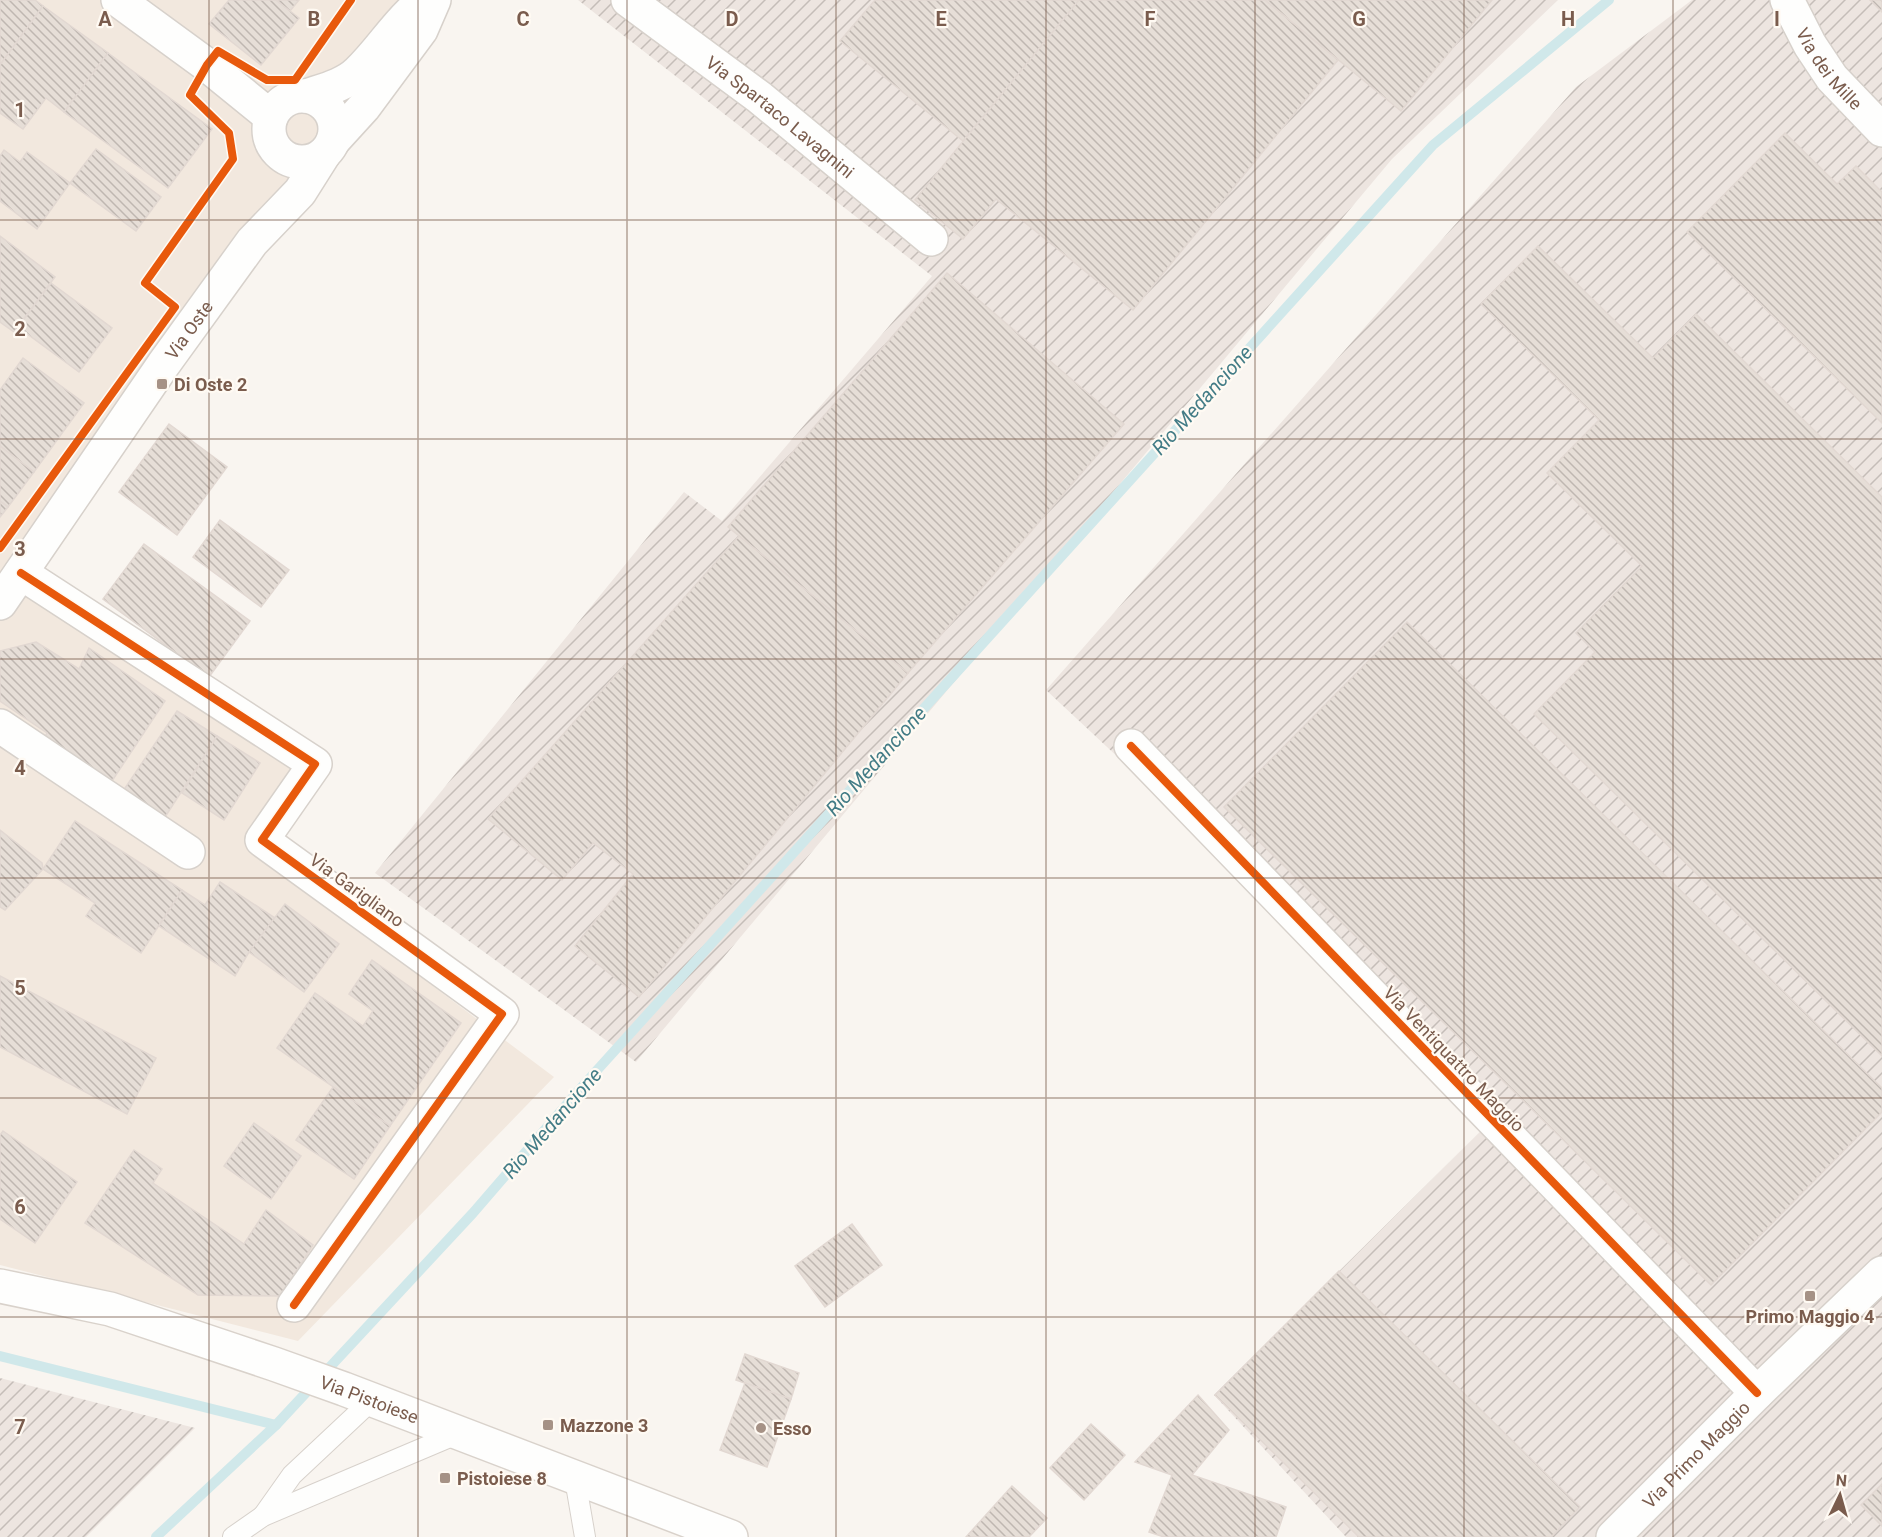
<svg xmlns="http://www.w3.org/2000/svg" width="1882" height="1537" viewBox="0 0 1882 1537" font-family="Roboto,sans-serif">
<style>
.residential{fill:#f2e8de}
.industrial{fill:url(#industrial-furrows)}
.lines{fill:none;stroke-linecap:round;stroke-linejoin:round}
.stream{stroke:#d0e8ea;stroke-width:10}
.building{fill:url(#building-back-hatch);stroke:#e2d8d2;stroke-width:1.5}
.lane-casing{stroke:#d7d1cb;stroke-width:22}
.street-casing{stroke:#d7d1cb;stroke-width:36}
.secondary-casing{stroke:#d9d2cb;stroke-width:36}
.lane{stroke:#fefefd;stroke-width:20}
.street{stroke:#fefefd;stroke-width:33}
.secondary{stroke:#fefefd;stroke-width:33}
.cycleway-casing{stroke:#fffaf3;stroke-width:11}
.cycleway{stroke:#e8590c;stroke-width:8}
.grid{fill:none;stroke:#7a5c4d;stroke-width:1.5;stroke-opacity:0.55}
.poi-dot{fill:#a69286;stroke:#fffaf3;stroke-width:2}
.labels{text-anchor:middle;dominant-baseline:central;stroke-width:4.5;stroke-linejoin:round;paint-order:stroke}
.street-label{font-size:18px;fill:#7a5c4d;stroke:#fffaf3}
.poi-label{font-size:18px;font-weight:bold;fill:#7a5c4d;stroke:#fffaf3;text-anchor:start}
.water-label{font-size:20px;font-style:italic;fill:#437c86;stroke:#fffaf3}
.grid-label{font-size:20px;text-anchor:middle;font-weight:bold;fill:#7a5c4d;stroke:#fffaf3;stroke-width:4.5;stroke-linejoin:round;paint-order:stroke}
</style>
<defs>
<pattern id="industrial-furrows" width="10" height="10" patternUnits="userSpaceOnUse" patternTransform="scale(1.5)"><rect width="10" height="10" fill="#ede5e0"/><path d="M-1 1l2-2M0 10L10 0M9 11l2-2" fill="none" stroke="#c5bdb8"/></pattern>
<pattern id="building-back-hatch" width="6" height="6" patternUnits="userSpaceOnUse" patternTransform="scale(1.5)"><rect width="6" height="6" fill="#e6ded7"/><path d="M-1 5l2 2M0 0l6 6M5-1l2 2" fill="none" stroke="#bfb7b1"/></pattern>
</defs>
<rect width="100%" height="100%" fill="#f9f5f0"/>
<path class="residential" d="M0 0H440L16 577 311 767 270 825 276 868 554 1077 298 1341 0 1265Z"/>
<g class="industrial">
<path d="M578 0H1558L1392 159 636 1062 375 873 684 492 722 521 932 276Z"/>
<path d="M1692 0H1882V1537H1346L1214 1395 1499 1113 1046 690 1576 87Z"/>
<path d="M0 1378 195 1428 86 1537H0Z"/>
</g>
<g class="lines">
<g class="stream">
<path d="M0 1356 276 1425"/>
<path d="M156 1537 276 1425 473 1213 580 1089 1433 145 1609 0"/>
</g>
</g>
<g class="building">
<path d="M0 0H35L43 6 0 65Z"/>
<path d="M229 0H276L299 18 261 65 209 24Z"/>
<path d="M276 0H299L290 11Z"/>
<path d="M875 0H1079L963 141 840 41Z"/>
<path d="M1079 0H1265L1338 60 1133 310 996 199 963 239 915 200Z"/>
<path d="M1265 0H1492L1401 111Z"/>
<path d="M1870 0H1882V12Z"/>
<path d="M43 6 108 53 64 112 46 98 23 129 0 113V65Z"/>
<path d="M108 53 212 129 168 188 64 112Z"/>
<path d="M1785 133 1837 184 1856 166 1882 192V423L1687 232Z"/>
<path d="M96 149 161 197 136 231 70 183Z"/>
<path d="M4 150 20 162 27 152 70 183 37 229 0 201V156Z"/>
<path d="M0 236 55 277 14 332 0 322Z"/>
<path d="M1538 246 1653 358 1696 314 1882 497V1056L1534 714 1595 652 1576 633 1642 566 1547 473 1599 420 1481 304Z"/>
<path d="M947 273 1124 424 908 673 728 527Z"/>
<path d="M51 283 112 328 79 372 18 327Z"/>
<path d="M23 358 84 403 34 472 0 446V390Z"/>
<path d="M169 424 227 467 177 535 119 492Z"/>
<path d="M0 446 34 472 8 507 0 501Z"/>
<path d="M0 501 8 507 0 517Z"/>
<path d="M220 520 289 570 261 607 193 557Z"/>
<path d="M739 536 908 673 639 997 575 946 633 874 593 843 562 880 488 819Z"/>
<path d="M144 544 250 621 209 677 103 599Z"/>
<path d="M1407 622 1882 1088V1112L1711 1285 1224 807Z"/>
<path d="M36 642 79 669 89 648 165 701 108 787 39 747 47 733 0 701V651Z"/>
<path d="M177 711 217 736 160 825 119 797Z"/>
<path d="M217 736 260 763 224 820 182 793Z"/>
<path d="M75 821 182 890 141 953 86 916 95 903 43 869Z"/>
<path d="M0 830 42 863 43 869 5 910 0 907Z"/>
<path d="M220 882 275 918 249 952 235 976 159 926 182 890 205 905Z"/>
<path d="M285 904 339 944 304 992 249 952Z"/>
<path d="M372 960 461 1023 390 1126 277 1048 315 993 363 1026 373 1011 349 994Z"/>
<path d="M0 976 156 1058 127 1114 0 1047Z"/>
<path d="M333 1087 390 1126 354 1179 296 1140Z"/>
<path d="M254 1123 301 1156 271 1199 224 1166Z"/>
<path d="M3 1131 77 1182 35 1243 0 1219V1135Z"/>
<path d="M134 1150 162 1169 153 1183 244 1244 266 1210 313 1245 280 1296 198 1295 85 1223Z"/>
<path d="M852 1224 882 1265 825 1307 795 1266Z"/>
<path d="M1339 1271 1580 1507 1551 1537H1359L1215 1395Z"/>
<path d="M745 1354 799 1373 791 1399 736 1380Z"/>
<path d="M745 1383 791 1399 767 1467 720 1450Z"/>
<path d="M1198 1395 1229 1430 1192 1475 1286 1507 1276 1537H1164L1149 1532 1172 1475 1135 1462Z"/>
<path d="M1091 1424 1125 1455 1084 1500 1050 1468Z"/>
<path d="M1882 1484V1526L1861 1505Z"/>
<path d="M1012 1486 1047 1518 1029 1537H966Z"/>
</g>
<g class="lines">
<g class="lane-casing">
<g id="lane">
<path d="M575 1479 585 1537"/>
<path d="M263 1516 292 1475 372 1400"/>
<path d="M233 1537 263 1516 459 1433"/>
</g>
</g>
<g class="street-casing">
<g id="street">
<path d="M118 0 207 65 271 117"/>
<path id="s1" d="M628 0 759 97 931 239"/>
<path id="s2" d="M1787 0 1810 45 1832 78 1882 130"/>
<circle cx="302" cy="129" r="33"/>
<path d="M306 96C324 90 345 85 358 72 378 53 392 30 412 11"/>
<path d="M333 141 364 107 421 30 434 0"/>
<path d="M21 573 315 764 262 840 502 1014 294 1305"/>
<path id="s3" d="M0 603 163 365 252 242 300 192 324 154"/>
<path d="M0 726 188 852"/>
<path d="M1131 746 1757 1393"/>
<path id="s4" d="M1613 1537 1757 1393 1882 1273"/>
</g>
</g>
<g class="secondary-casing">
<g id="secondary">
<path id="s5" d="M0 1286 110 1309 274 1364 344 1389 731 1537"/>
</g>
</g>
<use href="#lane" class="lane"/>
<use href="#street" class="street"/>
<use href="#secondary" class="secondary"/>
<g class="cycleway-casing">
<g id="cycleway">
<path d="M0 548 175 307 145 283 233 159 229 133 190 95 207 65 218 51 267 80H295L351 0"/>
<path d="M21 573 315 764 262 840 502 1014 294 1305"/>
<path d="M1131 746 1757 1393"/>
</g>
</g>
<use href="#cycleway" class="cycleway"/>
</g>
<path class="grid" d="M209 0V1537M418 0V1537M627 0V1537M836 0V1537M1046 0V1537M1255 0V1537M1464 0V1537M1673 0V1537M0 220H1882M0 439H1882M0 659H1882M0 878H1882M0 1098H1882M0 1317H1882"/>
<g class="poi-dot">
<rect x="156" y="378" width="12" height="12" rx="3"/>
<rect x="1804" y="1290" width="12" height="12" rx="3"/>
<rect x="542" y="1419" width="12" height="12" rx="3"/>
<circle cx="761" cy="1428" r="6"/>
<rect x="439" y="1472" width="12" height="12" rx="3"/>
</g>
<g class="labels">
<g class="street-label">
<text stroke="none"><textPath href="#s2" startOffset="81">Via dei Mille</textPath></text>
<text stroke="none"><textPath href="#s1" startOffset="192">Via Spartaco Lavagnini</textPath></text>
<text stroke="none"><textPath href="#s3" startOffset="332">Via Oste</textPath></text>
<text transform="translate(357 890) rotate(36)">Via Garigliano</text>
<text transform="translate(1454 1059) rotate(46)">Via Ventiquattro Maggio</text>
<text stroke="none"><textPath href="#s5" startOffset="387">Via Pistoiese</textPath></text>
<text stroke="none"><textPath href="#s4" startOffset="117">Via Primo Maggio</textPath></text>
</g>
<g class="poi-label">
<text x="174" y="384">Di Oste 2</text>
<text x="1810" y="1316" text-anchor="middle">Primo Maggio 4</text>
<text x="560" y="1425">Mazzone 3</text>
<text x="773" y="1428">Esso</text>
<text x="457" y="1478">Pistoiese 8</text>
</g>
<g class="water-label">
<text transform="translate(1202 400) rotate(-48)">Rio Medancione</text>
<text transform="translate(876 761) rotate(-48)">Rio Medancione</text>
<text transform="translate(552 1123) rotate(-49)">Rio Medancione</text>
</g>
</g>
<g class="grid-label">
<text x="105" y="26">A</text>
<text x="314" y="26">B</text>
<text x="523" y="26">C</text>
<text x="732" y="26">D</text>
<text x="941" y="26">E</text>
<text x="1150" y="26">F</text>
<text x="1359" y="26">G</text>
<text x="1568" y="26">H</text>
<text x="1777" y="26">I</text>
<text x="20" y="117">1</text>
<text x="20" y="336">2</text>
<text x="20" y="556">3</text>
<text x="20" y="775">4</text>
<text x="20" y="995">5</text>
<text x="20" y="1214">6</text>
<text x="20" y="1434">7</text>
</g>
<g transform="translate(1840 1495) rotate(5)" stroke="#fffaf3" stroke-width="4.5" paint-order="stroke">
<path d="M0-4.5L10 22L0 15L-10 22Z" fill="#7a5c4d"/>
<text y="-9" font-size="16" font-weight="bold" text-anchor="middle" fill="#7a5c4d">N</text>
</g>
</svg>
